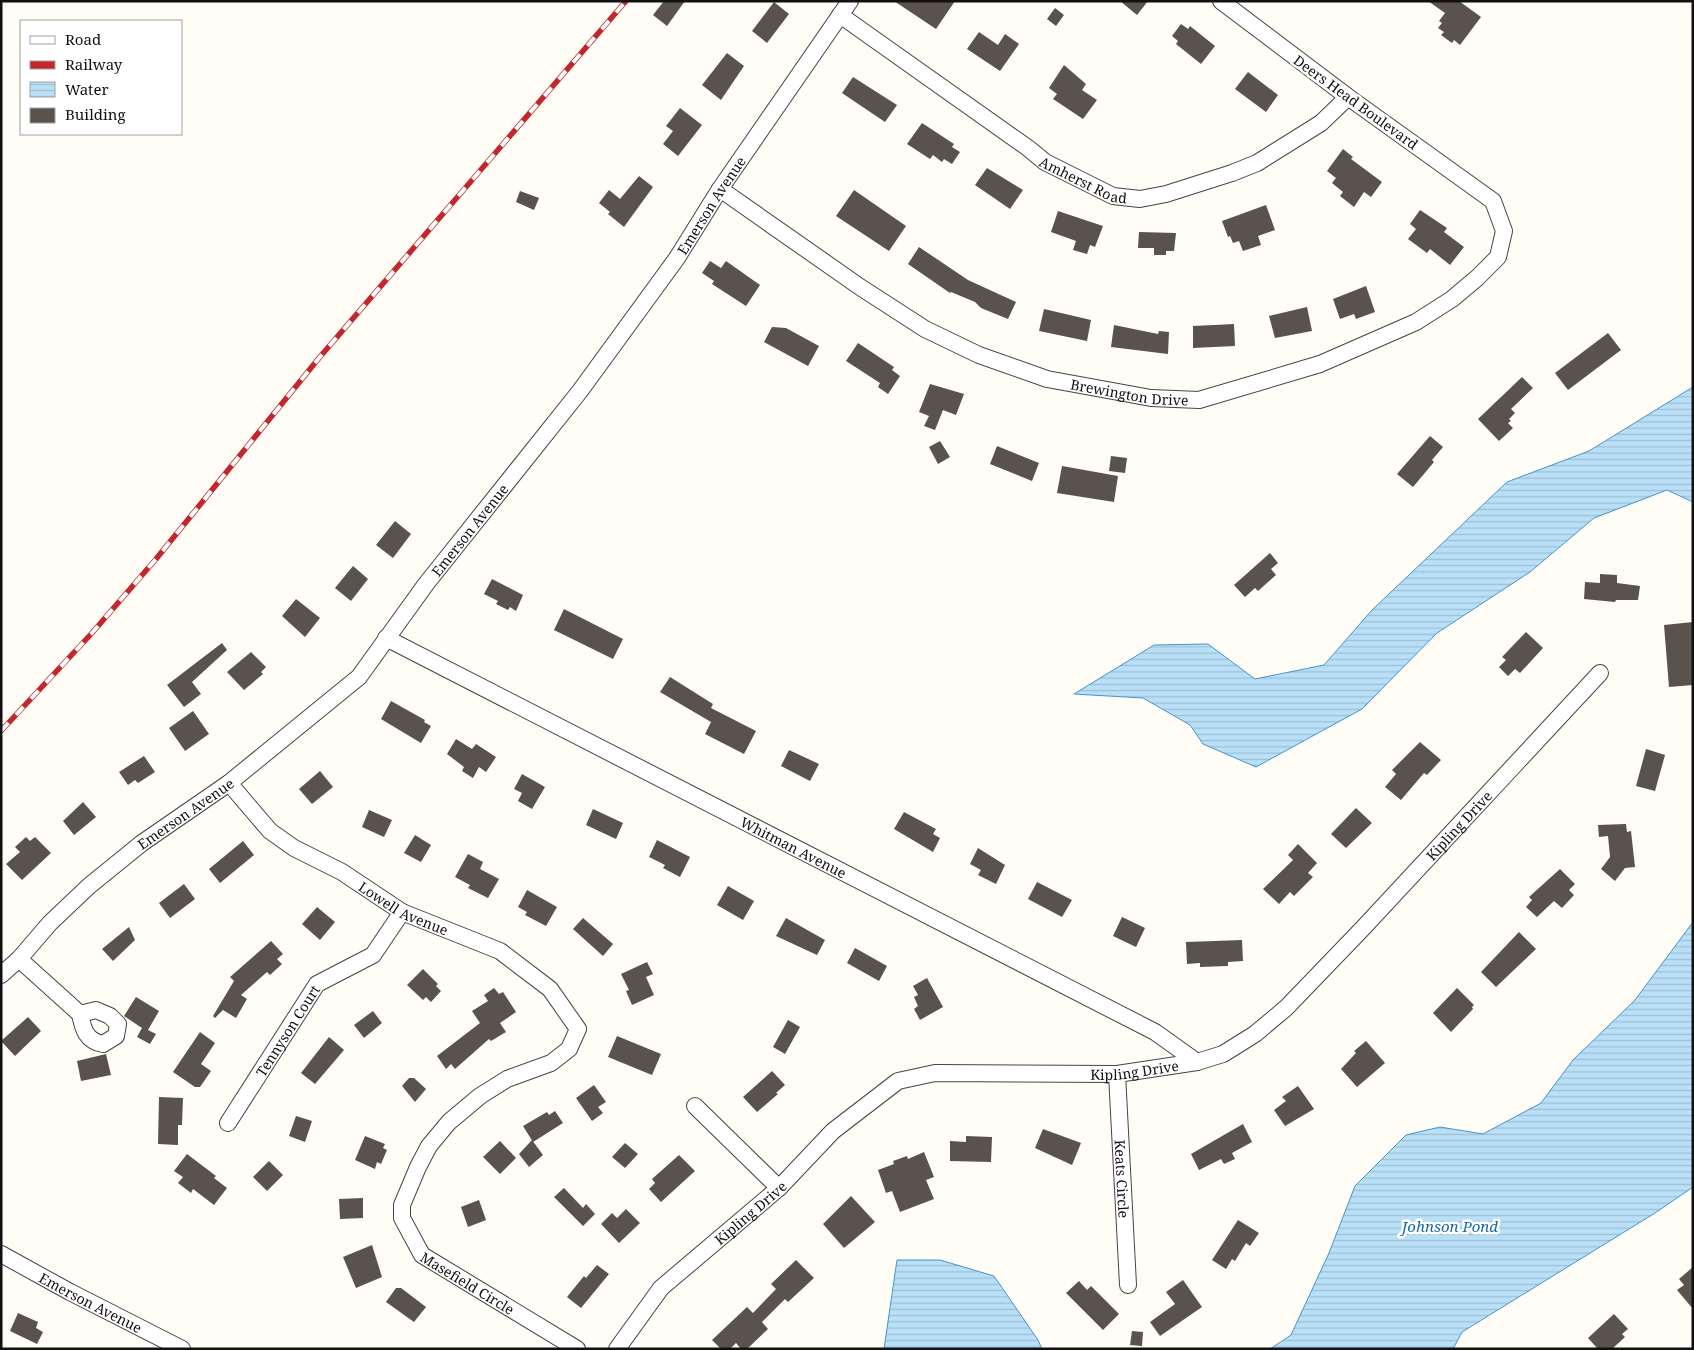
<svg xmlns="http://www.w3.org/2000/svg" width="1694" height="1350" viewBox="0 0 1694 1350" font-family="'Noto Serif',serif">
<style>
.water{fill:url(#water-rules);stroke:#3f96cf}
.building{fill:#5a524d}
.lines{fill:none;stroke-linecap:round;stroke-linejoin:round}
.street-casing{stroke:#444;stroke-width:18}
.street{stroke:#fff;stroke-width:16}
.rail-casing{stroke:#c4262e;stroke-width:5.5}
.rail{stroke:#fff;stroke-width:4;stroke-dasharray:11;stroke-linecap:butt}
.labels{text-anchor:middle;dominant-baseline:central;stroke-width:5;stroke-linejoin:round;paint-order:stroke}
.street-label{font-size:14px;fill:#111;stroke:#fff}
.water-label{font-size:15px;font-style:italic;fill:#1768a6;stroke:#fff}
</style>
<defs>
<pattern id="water-rules" width="6" height="5" patternUnits="userSpaceOnUse" patternTransform="scale(1.25)"><rect width="6" height="5" fill="#b9e0f7"/><path d="M0 2.5h6" fill="none" stroke="#9ebfd3"/></pattern>
</defs>
<rect width="100%" height="100%" fill="#fffdf5"/>
<g class="water">
<path d="M1693 387V502L1667 490 1594 518 1530 572 1437 633 1362 709 1256 767 1203 744 1190 725 1143 698 1074 694 1154 645 1208 644 1255 679 1324 665 1372 610 1507 482 1589 451Z"/>
<path d="M1693 922V1187L1655 1213 1462 1332 1453 1349H1270L1291 1335 1329 1253 1355 1186 1406 1135 1440 1127 1483 1134 1541 1103 1573 1060 1635 1000Z"/>
<path d="M897 1260H940L994 1276 1038 1340 1042 1349H884Z"/>
</g>
<g class="building">
<path d="M664 1H685L667 26 653 15Z"/>
<path d="M894 1H955L936 29Z"/>
<path d="M1120 1H1148L1137 15Z"/>
<path d="M1428 1H1459L1481 17 1460 45 1454 40 1452 43 1441 35 1444 32 1438 28 1442 23 1439 21 1445 13Z"/>
<path d="M774 2 789 14 767 43 752 31Z"/>
<path d="M1055 8 1064 15 1056 26 1047 19Z"/>
<path d="M1181 24 1188 29 1190 26 1215 46 1201 64 1176 44 1178 41 1172 36Z"/>
<path d="M979 32 998 45 1005 34 1019 44 1000 71 967 49Z"/>
<path d="M727 53 744 66 721 100 702 85Z"/>
<path d="M1064 65 1086 84 1082 90 1097 100 1083 119 1053 99 1057 94 1049 88Z"/>
<path d="M1248 72 1278 95 1266 112 1235 89Z"/>
<path d="M853 77 897 105 885 122 842 93Z"/>
<path d="M680 108 702 125 678 156 663 144 673 131 666 126Z"/>
<path d="M922 123 954 144 952 147 960 152 952 164 944 159 942 162 933 155 930 159 907 144Z"/>
<path d="M1343 149 1353 157 1351 159 1382 182 1371 197 1364 192 1354 207 1340 196 1343 192 1332 183 1336 178 1327 171Z"/>
<path d="M987 168 1023 190 1010 209 975 185Z"/>
<path d="M639 176 653 187 624 227 608 214 610 212 599 203 609 190 620 199Z"/>
<path d="M854 190 906 226 889 251 836 216Z"/>
<path d="M520 191 539 198 534 210 516 202Z"/>
<path d="M1266 205 1275 230 1258 236 1261 245 1243 251 1239 241 1233 243 1230 236 1228 237 1222 221Z"/>
<path d="M1420 210 1447 228 1444 232 1464 247 1450 265 1430 249 1427 253 1408 239 1416 229 1410 224Z"/>
<path d="M1058 211 1103 226 1095 247 1090 245 1087 254 1073 250 1076 241 1051 232Z"/>
<path d="M1139 232 1176 233 1174 251H1166V255H1154V248H1138Z"/>
<path d="M919 247 968 280 1016 302 1008 319 981 308 975 302 951 292 950 293 908 264Z"/>
<path d="M710 261 721 268 726 261 760 285 746 306 712 284 714 281 702 273Z"/>
<path d="M1366 286 1375 312 1356 319 1354 314 1340 319 1333 299Z"/>
<path d="M1307 307 1312 331 1275 338 1269 316Z"/>
<path d="M1044 309 1091 320 1087 341 1039 331Z"/>
<path d="M1234 324 1235 346 1193 348V326Z"/>
<path d="M1114 325 1158 334 1159 331 1169 332 1168 354 1111 347Z"/>
<path d="M772 327 786 328 819 346 808 366 764 342Z"/>
<path d="M1608 333 1621 350 1568 390 1555 373Z"/>
<path d="M858 343 894 367 892 370 900 376 888 394 878 387 880 383 846 361Z"/>
<path d="M1522 377 1533 388 1511 409 1515 413 1509 419 1511 421 1508 423 1513 428 1499 441 1478 419Z"/>
<path d="M930 384 964 394 956 415 943 410 935 430 924 426 929 416 919 412Z"/>
<path d="M1430 436 1443 447 1432 460 1434 462 1413 487 1397 474Z"/>
<path d="M940 441 950 457 938 464 929 447Z"/>
<path d="M997 446 1039 463 1032 481 990 464Z"/>
<path d="M1111 456 1127 458 1125 473 1109 471Z"/>
<path d="M1062 466 1118 476 1114 502 1057 493Z"/>
<path d="M395 521 411 534 393 558 376 545Z"/>
<path d="M1270 553 1278 563 1271 569 1276 575 1258 591 1255 588 1245 597 1234 585Z"/>
<path d="M353 566 368 579 351 601 335 588Z"/>
<path d="M1600 574 1617 575V583L1640 586 1638 600H1616L1615 602 1584 599 1585 582 1600 583Z"/>
<path d="M492 579 523 595 516 611 510 607 508 610 496 604 498 601 484 594Z"/>
<path d="M296 599 320 618 305 637 282 616Z"/>
<path d="M564 609 623 639 613 659 554 630Z"/>
<path d="M1693 622V685L1669 687 1664 625Z"/>
<path d="M1526 632 1543 648 1520 673 1515 669 1508 676 1499 667 1506 660 1502 657Z"/>
<path d="M222 643 227 650 192 682 201 694 184 707 167 685Z"/>
<path d="M251 652 266 667 261 672 263 674 244 690 227 672Z"/>
<path d="M670 677 713 704 711 708 756 731 744 754 705 734 711 722 660 692Z"/>
<path d="M391 701 425 720 424 722 431 726 421 743 381 719Z"/>
<path d="M193 711 209 734 185 751 169 728Z"/>
<path d="M456 739 472 749 476 744 496 757 486 772 479 767 473 778 462 771 464 767 447 754Z"/>
<path d="M1420 742 1441 760 1427 775 1424 773 1401 800 1385 787 1396 774 1392 770Z"/>
<path d="M1646 749 1665 755 1655 791 1636 786Z"/>
<path d="M789 750 819 764 810 781 781 766Z"/>
<path d="M144 756 155 772 138 783 135 780 128 785 119 772Z"/>
<path d="M320 771 333 787 312 804 299 789Z"/>
<path d="M522 774 545 787 532 809 518 801 522 793 514 789Z"/>
<path d="M83 802 96 817 74 835 63 821Z"/>
<path d="M1356 808 1372 823 1346 848 1331 834Z"/>
<path d="M593 809 623 823 616 839 586 825Z"/>
<path d="M369 810 392 820 384 837 362 827Z"/>
<path d="M904 812 936 829 933 834 940 838 933 852 894 829Z"/>
<path d="M1626 824 1627 832 1631 831 1635 867 1625 868 1615 881 1601 869 1610 857 1608 836 1599 837 1598 825Z"/>
<path d="M415 835 431 845 421 862 404 853Z"/>
<path d="M26 837 30 841 35 837 51 853 22 880 6 864 20 852 15 847Z"/>
<path d="M657 840 690 857 680 877 663 868 665 865 649 857Z"/>
<path d="M243 841 254 855 220 883 209 869Z"/>
<path d="M1298 844 1317 863 1308 873 1313 877 1294 896 1290 892 1279 904 1263 889 1293 860 1288 855Z"/>
<path d="M978 848 1005 865 996 884 978 875 981 870 970 864Z"/>
<path d="M468 854 483 862 480 869 499 879 488 898 468 888 470 885 455 877Z"/>
<path d="M1560 869 1575 884 1569 890 1574 895 1562 908 1554 901 1537 917 1526 907 1532 900 1529 897Z"/>
<path d="M1037 882 1072 900 1062 917 1028 899Z"/>
<path d="M184 884 195 899 170 918 159 903Z"/>
<path d="M728 886 754 901 743 920 717 905Z"/>
<path d="M527 890 557 907 546 926 525 915 527 912 518 907Z"/>
<path d="M317 907 335 922 320 940 302 924Z"/>
<path d="M1122 917 1145 928 1136 947 1113 936Z"/>
<path d="M583 918 613 944 603 956 573 929Z"/>
<path d="M786 918 825 940 817 955 776 936Z"/>
<path d="M129 927 135 940 113 961 102 949Z"/>
<path d="M1519 932 1536 949 1496 987 1481 972Z"/>
<path d="M1242 940 1243 961 1228 962V966L1200 967V963L1187 964 1186 942Z"/>
<path d="M271 941 283 954 277 959 282 964 270 975 267 972 241 995 247 999 236 1018 223 1010 215 1018 213 1016 234 981 230 977Z"/>
<path d="M855 948 887 966 879 981 847 963Z"/>
<path d="M647 962 653 974 646 977 654 995 632 1005 626 991 629 990 621 974Z"/>
<path d="M423 969 438 984 436 986 441 991 431 1002 426 997 423 1000 407 985Z"/>
<path d="M927 978 943 1007 920 1020 914 1009 918 1006 914 997 918 995 913 986Z"/>
<path d="M494 988 499 994 503 992 516 1012 500 1023 506 1032 491 1041 489 1039 455 1069 451 1064 446 1069 437 1056 480 1023 472 1011 488 1001 484 995Z"/>
<path d="M1457 988 1474 1005 1472 1007 1473 1009 1451 1032 1433 1013Z"/>
<path d="M136 997 159 1011 148 1030 156 1034 150 1044 137 1037 142 1028 124 1016Z"/>
<path d="M373 1011 382 1023 364 1038 354 1025Z"/>
<path d="M28 1017 41 1031 15 1056 1 1041Z"/>
<path d="M788 1020 800 1027 785 1054 773 1047Z"/>
<path d="M200 1032 215 1043 201 1064 211 1071 200 1087H195L173 1072Z"/>
<path d="M617 1036 661 1054 652 1075 608 1057Z"/>
<path d="M329 1037 344 1050 315 1084 301 1073Z"/>
<path d="M1366 1041 1385 1063 1357 1087 1341 1069 1356 1053 1354 1051Z"/>
<path d="M106 1054 111 1075 81 1081 77 1061Z"/>
<path d="M772 1071 785 1085 776 1093 778 1094 757 1112 743 1097Z"/>
<path d="M409 1078H414L426 1089 415 1102 402 1086Z"/>
<path d="M594 1085 606 1102 598 1107 603 1113 592 1121 576 1098Z"/>
<path d="M1298 1086 1314 1109 1285 1126 1274 1110 1286 1101 1282 1097Z"/>
<path d="M159 1097 183 1098 182 1125H178V1145L158 1144Z"/>
<path d="M555 1111 563 1123 533 1142 523 1126 547 1112 549 1115Z"/>
<path d="M296 1116 312 1121 305 1142 289 1136Z"/>
<path d="M1243 1124 1252 1142 1232 1153 1235 1159 1224 1164 1221 1159 1199 1170 1191 1154Z"/>
<path d="M1043 1129 1081 1143 1072 1165 1035 1148Z"/>
<path d="M365 1136 385 1144 383 1148 387 1150 381 1164 377 1162 375 1169 355 1160Z"/>
<path d="M966 1136 992 1137 991 1162 950 1161V1141L966 1142Z"/>
<path d="M532 1140 543 1155 529 1167 519 1154Z"/>
<path d="M500 1141 516 1158 500 1174 483 1157Z"/>
<path d="M625 1143 638 1154 625 1168 612 1157Z"/>
<path d="M924 1152 934 1177 926 1180 934 1199 900 1212 892 1191 886 1193 878 1170 894 1164 893 1161 907 1156 908 1159Z"/>
<path d="M187 1154 216 1176 214 1178 227 1188 214 1205 193 1189 191 1193 178 1183 183 1177 174 1171Z"/>
<path d="M679 1155 695 1171 661 1202 649 1189 655 1183 652 1179Z"/>
<path d="M269 1161 283 1175 267 1191 253 1177Z"/>
<path d="M564 1188 583 1208 586 1204 595 1214 583 1226 554 1197Z"/>
<path d="M851 1196 875 1222 844 1248 823 1224Z"/>
<path d="M363 1198V1218L340 1219 339 1199Z"/>
<path d="M479 1200 486 1220 468 1227 461 1207Z"/>
<path d="M626 1209 640 1223 619 1243 601 1224 612 1213 617 1218Z"/>
<path d="M1238 1220 1259 1233 1250 1246 1246 1243 1235 1261 1232 1259 1226 1269 1212 1260Z"/>
<path d="M372 1245 382 1277 356 1288 343 1257Z"/>
<path d="M796 1260 814 1278 788 1302 785 1299 762 1322 768 1329 747 1349H741L736 1343 730 1349H721L712 1340 747 1307 753 1313 776 1289 771 1284Z"/>
<path d="M597 1265 609 1274 581 1308 567 1297 584 1276 586 1278Z"/>
<path d="M1693 1267V1309L1677 1290 1684 1285 1679 1279Z"/>
<path d="M1183 1280 1202 1307 1160 1336 1150 1322 1175 1304 1166 1292Z"/>
<path d="M1079 1281 1087 1290 1091 1286 1119 1314 1103 1330 1066 1293Z"/>
<path d="M396 1288H401L426 1307 414 1322 386 1302Z"/>
<path d="M18 1313 38 1322 36 1328 43 1332 37 1344 10 1331Z"/>
<path d="M1614 1314 1628 1329 1622 1334 1625 1337 1612 1349H1598L1588 1338Z"/>
<path d="M1132 1331 1143 1332 1142 1346 1130 1345Z"/>
</g>
<g class="lines">
<g class="street-casing">
<g id="street">
<path id="s1" d="M840 15 1028 148 1045 162 1113 196 1140 199 1166 194 1232 173 1257 163 1321 123 1348 97"/>
<path id="s2" d="M720 189 860 287 925 329 979 355 1047 379 1151 398 1199 400 1320 364 1416 322 1452 299 1477 278 1498 257 1504 231 1493 201 1348 97 1221 1"/>
<path id="s3" d="M386 638 1155 1032 1197 1062"/>
<path id="s4" d="M229 783 270 831 294 848 342 872 402 912 500 951 550 989 578 1029 569 1049 551 1063 507 1079 480 1096 449 1122 429 1146 418 1167 402 1205V1218L422 1255 577 1349"/>
<path d="M19 959 80 1014"/>
<path id="s5" d="M1 975 19 959 50 923 89 886 142 843 229 783 359 677 426 584 580 391 677 258 720 189 850 1"/>
<path d="M96 1010 110 1016 118 1024 116 1036 103 1044C86 1041 83 1029 80 1014Z"/>
<path id="s6" d="M1117 1074 1128 1285"/>
<path d="M695 1106 779 1188"/>
<path id="s7" d="M228 1123 317 984 373 955 402 912"/>
<path id="s8" d="M1 1254 70 1292 182 1349"/>
<path id="s9" d="M617 1349 661 1288 779 1188 833 1131 898 1081 935 1073 1117 1074 1197 1062 1223 1054 1255 1034 1286 1008 1364 927 1600 673"/>
</g>
</g>
<use href="#street" class="street"/>
<g class="rail-casing">
<path id="rail" d="M1 731 92 633 156 559 319 358 626 1"/>
</g>
<use href="#rail" class="rail"/>
</g>
<g class="labels">
<g class="street-label">
<text transform="translate(1356 102) rotate(36)">Deers Head Boulevard</text>
<text stroke="none"><textPath href="#s1" startOffset="295">Amherst Road</textPath></text>
<text stroke="none"><textPath href="#s5" startOffset="1056">Emerson Avenue</textPath></text>
<text stroke="none"><textPath href="#s2" startOffset="464">Brewington Drive</textPath></text>
<text stroke="none"><textPath href="#s5" startOffset="651">Emerson Avenue</textPath></text>
<text stroke="none"><textPath href="#s5" startOffset="246">Emerson Avenue</textPath></text>
<text stroke="none"><textPath href="#s9" startOffset="1048">Kipling Drive</textPath></text>
<text stroke="none"><textPath href="#s3" startOffset="458">Whitman Avenue</textPath></text>
<text stroke="none"><textPath href="#s4" startOffset="218">Lowell Avenue</textPath></text>
<text stroke="none"><textPath href="#s7" startOffset="110">Tennyson Court</textPath></text>
<text stroke="none"><textPath href="#s9" startOffset="628">Kipling Drive</textPath></text>
<text stroke="none"><textPath href="#s6" startOffset="105">Keats Circle</textPath></text>
<text stroke="none"><textPath href="#s9" startOffset="192">Kipling Drive</textPath></text>
<text stroke="none"><textPath href="#s4" startOffset="804">Masefield Circle</textPath></text>
<text stroke="none"><textPath href="#s8" startOffset="102">Emerson Avenue</textPath></text>
</g>
<g class="water-label">
<text x="1450" y="1226">Johnson Pond</text>
</g>
</g>
<rect width="1694" height="1350" fill="none" stroke="#111111" stroke-width="5"/>
<rect x="20" y="20" width="162" height="115" fill="#ffffff" stroke="#a0a0a0"/>
<rect x="30" y="36" width="25" height="8" fill="#ffffff" stroke="#a0a0a0"/>
<text x="65" y="45" font-size="15" fill="#111111">Road</text>
<rect x="30" y="61" width="25" height="8" fill="#c4262e" stroke="#a0a0a0"/>
<text x="65" y="70" font-size="15" fill="#111111">Railway</text>
<rect x="30" y="82" width="25" height="15" fill="url(#water-rules)" stroke="#a0a0a0"/>
<text x="65" y="95" font-size="15" fill="#111111">Water</text>
<rect x="30" y="108" width="25" height="15" fill="#5a524d" stroke="#a0a0a0"/>
<text x="65" y="120" font-size="15" fill="#111111">Building</text>
</svg>
